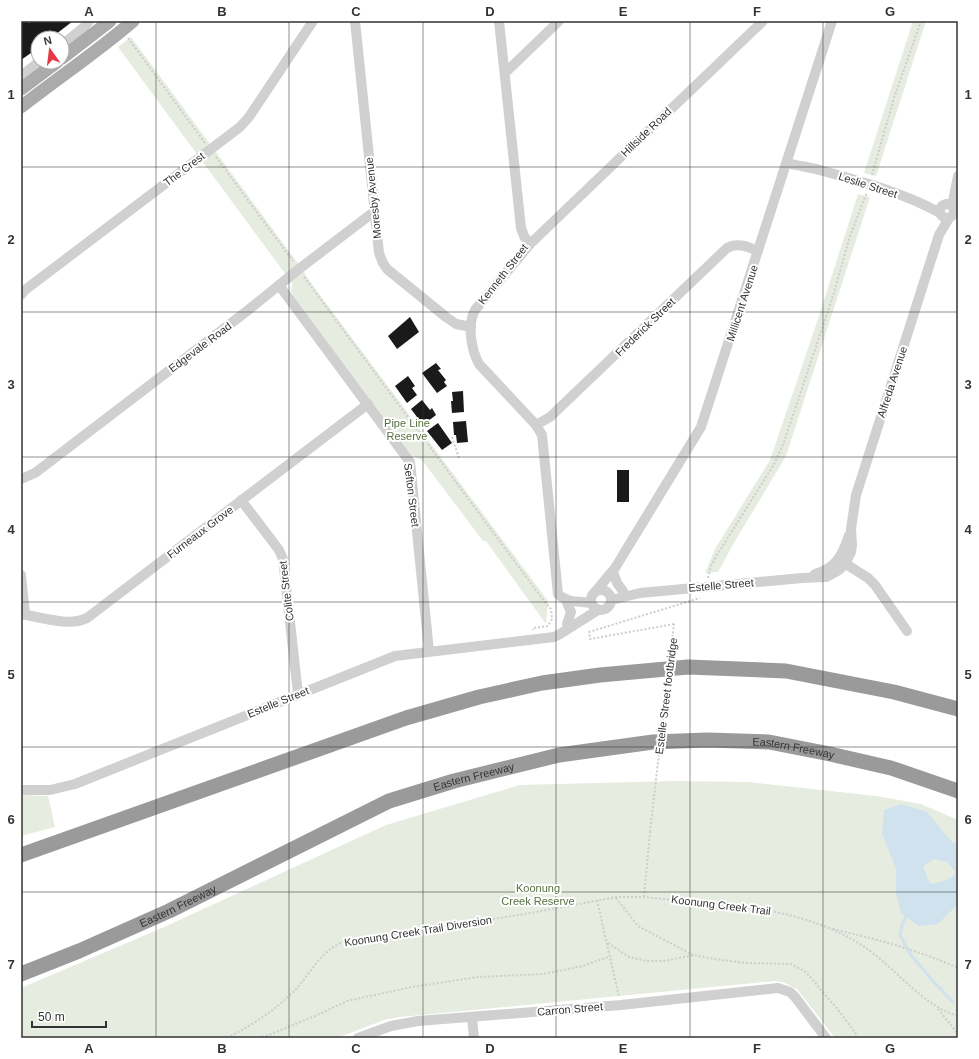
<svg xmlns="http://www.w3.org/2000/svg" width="979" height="1059" viewBox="0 0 979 1059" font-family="Helvetica,sans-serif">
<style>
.green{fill:#e6ecdf}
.water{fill:#cfe2ee;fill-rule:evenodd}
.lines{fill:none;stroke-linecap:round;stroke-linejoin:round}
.stream{stroke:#cfe2ee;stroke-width:3}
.building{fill:#1a1a1a}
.path{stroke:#cdcdcd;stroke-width:2;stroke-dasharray:2 2;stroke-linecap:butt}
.minor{stroke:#d0d0d0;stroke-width:10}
.major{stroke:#ababab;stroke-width:13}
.highway{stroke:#9a9a9a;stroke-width:15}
.path-bridge{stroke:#cdcdcd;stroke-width:2;stroke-dasharray:2 2;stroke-linecap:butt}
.grid{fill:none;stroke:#333;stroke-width:1;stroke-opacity:0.55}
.labels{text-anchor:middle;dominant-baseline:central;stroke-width:4;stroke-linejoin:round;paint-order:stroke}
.street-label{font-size:11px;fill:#333;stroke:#fff}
.park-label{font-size:11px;fill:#56703f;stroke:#fff}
.neatline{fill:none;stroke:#333;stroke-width:1.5}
.grid-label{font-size:13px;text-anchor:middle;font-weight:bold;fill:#333}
</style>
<rect width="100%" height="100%" fill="#fff"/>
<g class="green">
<path d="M913 21H926L876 176 864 173Z"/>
<path d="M131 37 294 258 314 287 548 601 546 624 486 541H483L422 460 411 455 295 298 291 291 292 283 118 47Z"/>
<path d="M858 194 870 197 786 456 735 541 718 572 705 573 715 549 770 460 816 325Z"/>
<path d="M674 781 748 782 876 796 921 804 958 820V1038H835L797 989 783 982 775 981 400 1017 384 1020 337 1038H21V988L162 928 386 825 520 785Z"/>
<path d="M21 795 48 796 55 827 21 836Z"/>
</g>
<path class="water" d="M901 804 927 812 952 842 958 844V904L938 924 919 926 901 913 896 893V869L882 833 884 810ZM934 859 947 862 956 872C951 881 939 882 930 884L923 866Z"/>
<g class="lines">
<path class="stream" d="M906 917 902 925 900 935 911 955 932 980 953 1002"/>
</g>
<g class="building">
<path d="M21 21H27L29 23 31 21H73L51 38H38V48L21 60Z"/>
<path d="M410 317 419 332 397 349 388 336Z"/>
<path d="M436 363 441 369 438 370 446 380 444 382 447 386 437 393 422 373Z"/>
<path d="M408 376 415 386 412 388 417 395 407 403 395 386Z"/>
<path d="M463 391 464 412 452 413 451 401H453L452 392Z"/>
<path d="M422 400 430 410 432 408 436 415 423 425 411 409Z"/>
<path d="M466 421 468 442 457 443 456 435H454L453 422Z"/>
<path d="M438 423 452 443 442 450 427 431Z"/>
<rect x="617" y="470" width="12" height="32"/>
</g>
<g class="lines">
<g class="path">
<path d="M128 38 205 143"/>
<path d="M33 53 38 50"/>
<path d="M216 157 293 261"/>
<path d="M872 175 894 98 921 21"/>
<path d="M304 277 544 601 551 609 552 619 548 626 533 628V630"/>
<path d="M452 437 459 458"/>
<path d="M708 578 711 566 717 555 773 466 784 442 833 296 850 236 867 192"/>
<path d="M674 624 590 639 589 632 700 598"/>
<path d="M644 897 650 832"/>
<path d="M616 898 638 926 693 955"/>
<path d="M597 900 619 997"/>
<path d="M833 929C876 939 918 950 958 968"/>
<path d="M608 943 629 957 647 961H664L694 955 714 959 746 963 791 964 806 972 839 1011 859 1038"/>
<path d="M938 1009 958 1034"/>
<path d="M227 1038C252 1025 276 1010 296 989 313 971 318 953 343 942L525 914 616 897H644L760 909C795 915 833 926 863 946 895 967 921 1005 958 1016"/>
<path d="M254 1038 266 1036 315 1016 347 1001 412 987 478 977 543 974 583 966 611 956"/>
</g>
<g class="minor">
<path d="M355 21 379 253 383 263 387 269 446 317 456 324 471 327"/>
<path d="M499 21 521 228 524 236 530 244 475 310C467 325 471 349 479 364L536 425 542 435 543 445 558 594C567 603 579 601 591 603"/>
<path d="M62 45 84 27 89 21"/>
<path d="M505 73 559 21"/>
<path d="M21 76 39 62"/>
<path d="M787 163C798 166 809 167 820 170 860 181 904 193 940 213"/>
<circle cx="947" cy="211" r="7"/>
<path d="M952 206 958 176"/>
<path d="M530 244 763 21"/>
<path d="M279 285 410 462 429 651"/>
<path d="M21 295 25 290 240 127 249 117 313 21"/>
<path d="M536 425 550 417 727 248C738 242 748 247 758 251"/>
<path d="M21 479 35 473 247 311 299 269 375 211"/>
<path d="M241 500 279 550 283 559 298 694"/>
<path d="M838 559 868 578 875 585 907 631"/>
<path d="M613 572 617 583 623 591"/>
<path d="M815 574C837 567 842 556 849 535"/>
<path d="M21 575 25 614"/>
<circle cx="601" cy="600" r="10"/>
<path d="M596 591 615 568 701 427 832 21"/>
<path d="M566 600 571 612 567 624"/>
<path d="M611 600 640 593 802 578 826 577 839 570 845 564 851 552 852 545 851 529 856 495 939 235 949 218"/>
<path d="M21 614C40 617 70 627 87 618L368 404"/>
<path d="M21 790H50L75 784 395 656 554 637 560 634 598 610"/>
<path d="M472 1018 474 1038"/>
<path d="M358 1038 391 1026 418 1021 621 1005 778 988 790 992 795 997 826 1038"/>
</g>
<g class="major">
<path d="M62 58 110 21"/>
<path d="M21 89 57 62"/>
<path d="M21 107C58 78 97 52 133 21"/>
</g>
<g class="highway">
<path d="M21 855 406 718 479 697 542 683 600 675 688 667 786 671 894 692 958 709"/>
<path id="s1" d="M21 974 79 951 169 911 389 801 454 781 559 755 653 742 707 740 769 742 830 754 891 768 958 791"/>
</g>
<path class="path-bridge" d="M650 832 674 624"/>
</g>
<path class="grid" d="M156 21V1038M289 21V1038M423 21V1038M556 21V1038M690 21V1038M823 21V1038M21 167H958M21 312H958M21 457H958M21 602H958M21 747H958M21 892H958"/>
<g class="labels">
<g class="street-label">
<text transform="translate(646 132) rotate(-44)">Hillside Road</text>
<text transform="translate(184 169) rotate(-37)">The Crest</text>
<text transform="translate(868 185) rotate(18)">Leslie Street</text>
<text transform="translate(373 198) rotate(-96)">Moresby Avenue</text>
<text transform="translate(503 274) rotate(-52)">Kenneth Street</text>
<text transform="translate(742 303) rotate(-72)">Millicent Avenue</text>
<text transform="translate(645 327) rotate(-44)">Frederick Street</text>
<text transform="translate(200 347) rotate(-37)">Edgevale Road</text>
<text transform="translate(892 382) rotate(-72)">Alfreda Avenue</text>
<text transform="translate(412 495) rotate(83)">Sefton Street</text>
<text transform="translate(200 532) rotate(-37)">Furneaux Grove</text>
<text transform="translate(721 585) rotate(-5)">Estelle Street</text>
<text transform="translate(286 591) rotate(-97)">Colite Street</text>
<text transform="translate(666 696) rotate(-83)">Estelle Street footbridge</text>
<text transform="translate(278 702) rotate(-22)">Estelle Street</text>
<text stroke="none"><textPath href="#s1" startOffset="819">Eastern Freeway</textPath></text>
<text stroke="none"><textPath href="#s1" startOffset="495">Eastern Freeway</textPath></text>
<text transform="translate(721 905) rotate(7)">Koonung Creek Trail</text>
<text stroke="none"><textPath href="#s1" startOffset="171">Eastern Freeway</textPath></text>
<text transform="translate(418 931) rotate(-9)">Koonung Creek Trail Diversion</text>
<text transform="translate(570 1009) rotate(-5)">Carron Street</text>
</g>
<g class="park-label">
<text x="407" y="423">Pipe Line<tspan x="407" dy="13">Reserve</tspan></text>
<text x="538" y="888">Koonung<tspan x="538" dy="13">Creek Reserve</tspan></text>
</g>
</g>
<rect width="979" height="1059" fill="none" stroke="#ffffff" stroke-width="44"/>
<g transform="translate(50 50) rotate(346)"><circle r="19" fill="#ffffff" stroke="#adadad"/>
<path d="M0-3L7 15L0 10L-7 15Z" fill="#e63946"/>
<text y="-6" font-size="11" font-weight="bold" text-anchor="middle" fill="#333333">N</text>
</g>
<path d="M32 1021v6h74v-6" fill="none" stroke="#333333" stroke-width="2"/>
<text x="38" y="1021" font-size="12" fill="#333333" stroke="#ffffff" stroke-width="3" paint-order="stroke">50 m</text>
<rect x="22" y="22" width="935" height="1015" class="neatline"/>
<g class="grid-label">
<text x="89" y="16">A</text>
<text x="222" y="16">B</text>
<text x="356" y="16">C</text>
<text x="490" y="16">D</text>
<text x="623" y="16">E</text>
<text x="757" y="16">F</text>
<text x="890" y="16">G</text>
<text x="11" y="99">1</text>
<text x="968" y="99">1</text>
<text x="11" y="244">2</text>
<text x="968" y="244">2</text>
<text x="11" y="389">3</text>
<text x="968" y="389">3</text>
<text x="11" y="534">4</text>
<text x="968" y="534">4</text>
<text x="11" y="679">5</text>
<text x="968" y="679">5</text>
<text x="11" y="824">6</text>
<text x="968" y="824">6</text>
<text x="11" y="969">7</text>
<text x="968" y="969">7</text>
<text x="89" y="1053">A</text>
<text x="222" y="1053">B</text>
<text x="356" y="1053">C</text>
<text x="490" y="1053">D</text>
<text x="623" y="1053">E</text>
<text x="757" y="1053">F</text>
<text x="890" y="1053">G</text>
</g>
</svg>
